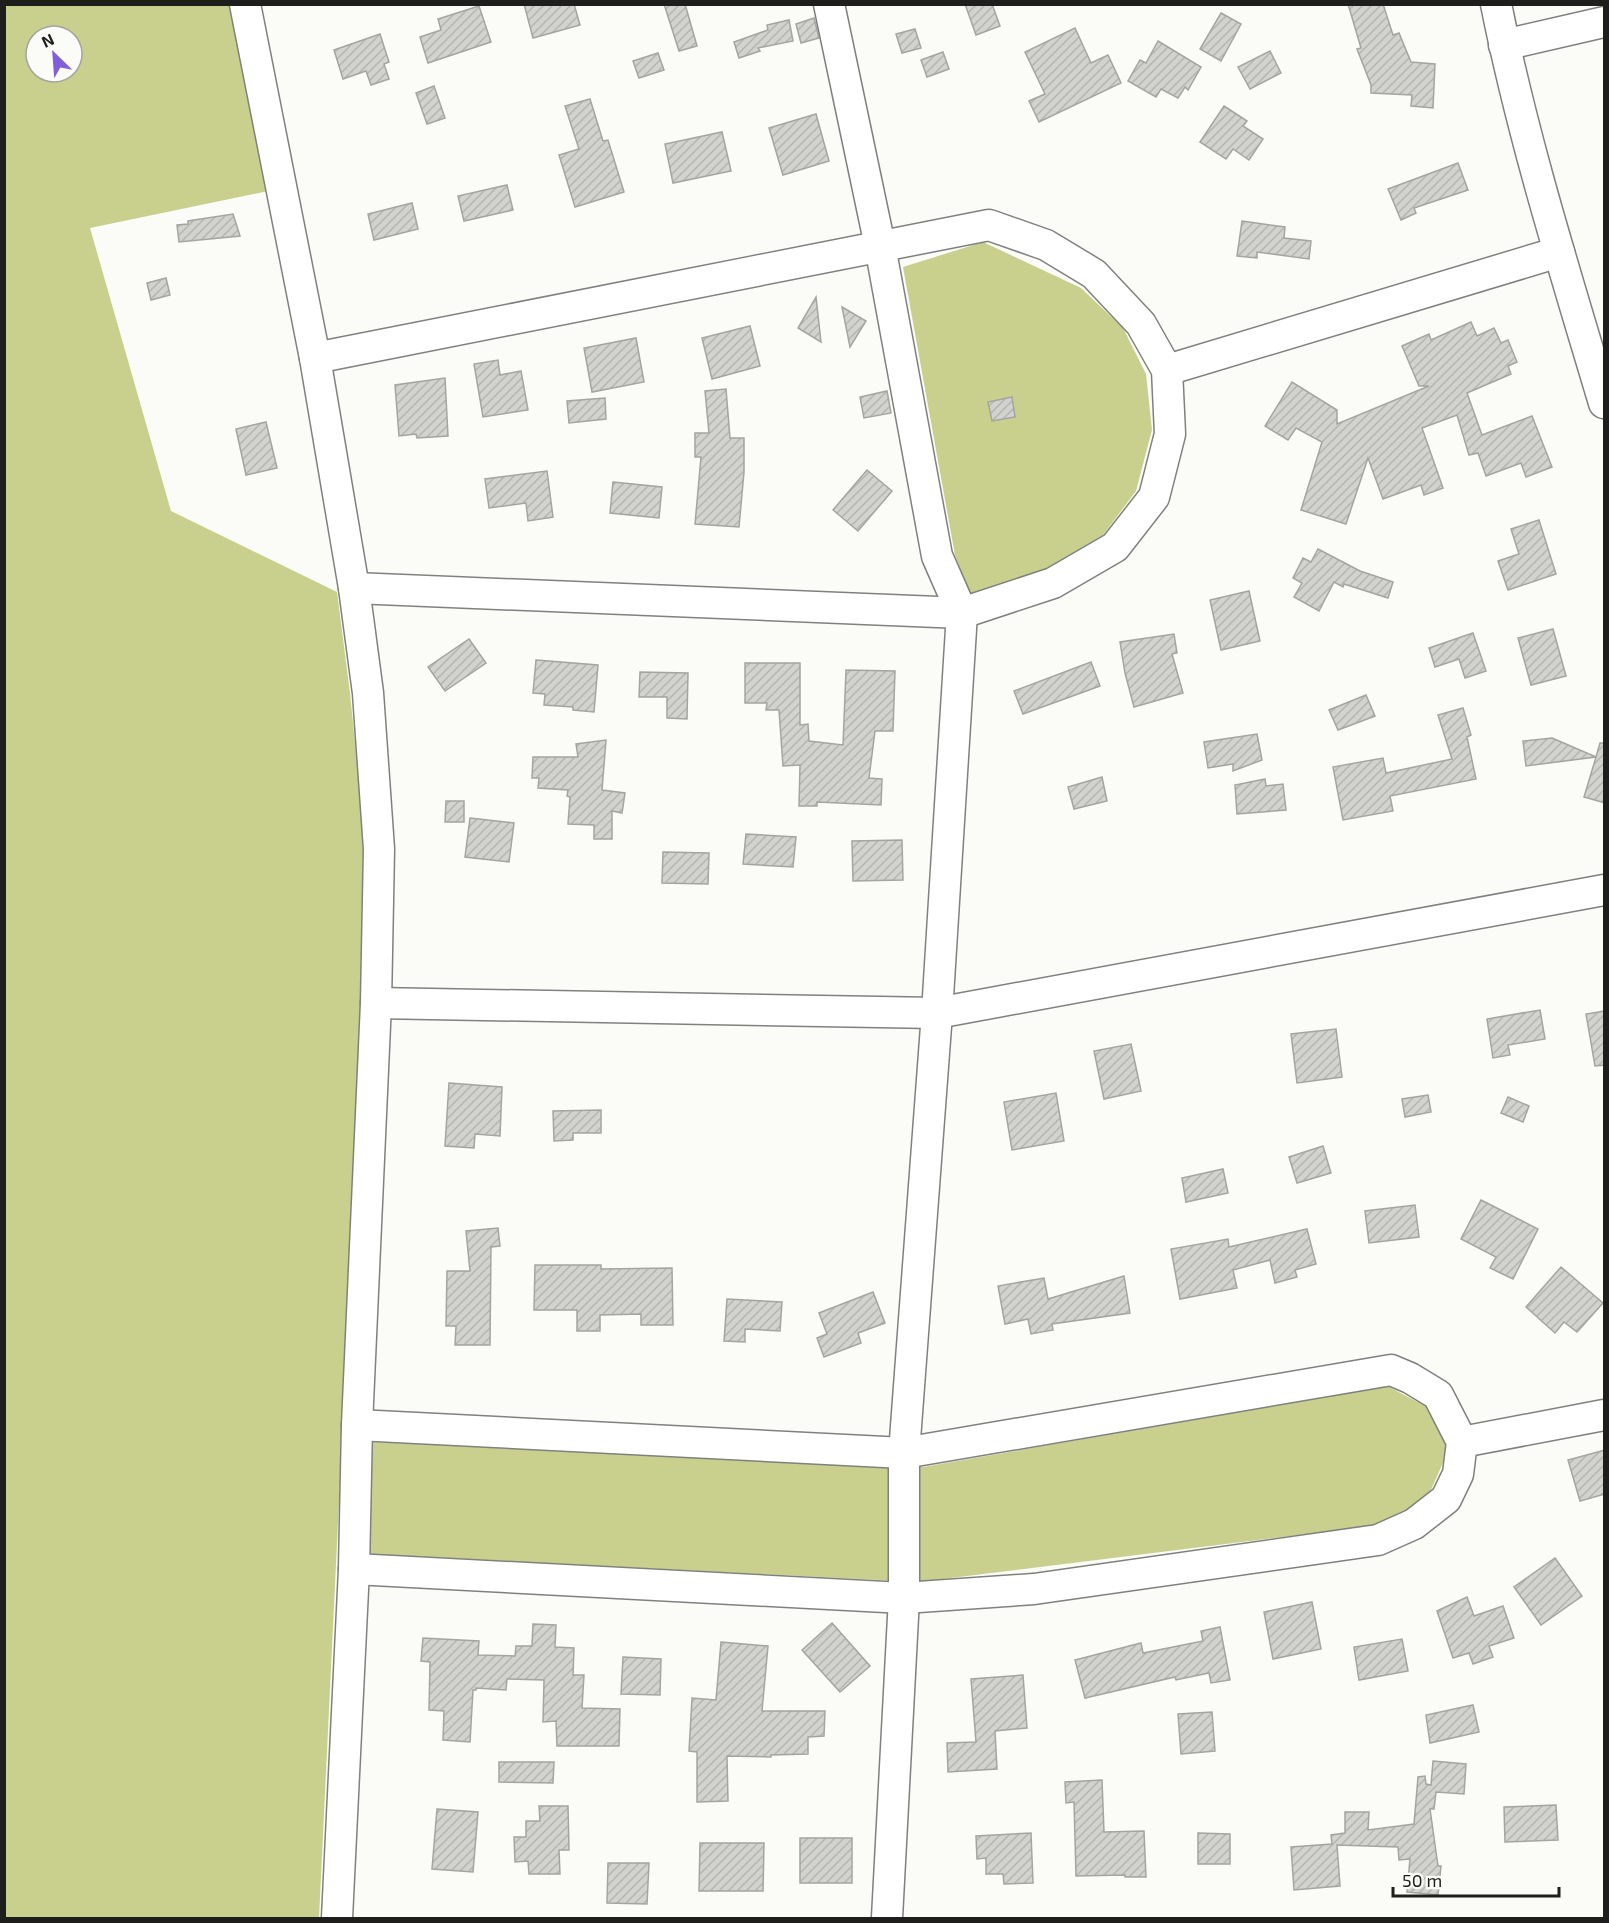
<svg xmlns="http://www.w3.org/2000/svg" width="1609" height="1923" viewBox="0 0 1609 1923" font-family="'Exo 2',sans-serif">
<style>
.green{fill:#c9d08e;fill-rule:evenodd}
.building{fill:url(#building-hatch);stroke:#a4a4a1;stroke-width:1.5}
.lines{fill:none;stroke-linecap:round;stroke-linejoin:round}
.minor-casing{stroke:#80817e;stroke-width:33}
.minor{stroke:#fff;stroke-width:30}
</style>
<defs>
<pattern id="building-hatch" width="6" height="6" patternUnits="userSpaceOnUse" patternTransform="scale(1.5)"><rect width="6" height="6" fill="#d2d2cf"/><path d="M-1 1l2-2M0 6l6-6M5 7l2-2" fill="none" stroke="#b4b4b1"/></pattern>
</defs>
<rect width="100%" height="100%" fill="#fbfbf8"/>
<g class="green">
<path d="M5 5H231L273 190 90 228 171 511 337 592 350 693 366 851 363 1003 319 1918H5ZM36 36H72V72H36Z"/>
<path d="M983 242 1081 288 1123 328 1146 374 1152 430 1136 491 1103 535 1045 569 970 595 955 555 903 267Z"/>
<path d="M1387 1386 1431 1409 1449 1449 1431 1490 1408 1509 1372 1526 918 1582 367 1554 370 1442 923 1467Z"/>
</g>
<g class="building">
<path d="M524 4H574L580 25 533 38Z"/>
<path d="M664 4H685L697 46 679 51Z"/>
<path d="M965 4H992L1000 26 976 35Z"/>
<path d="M1348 4H1383L1393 35 1399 33 1411 62 1435 64 1433 108 1411 106 1412 95 1371 93V85L1357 49 1361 48Z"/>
<path d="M479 6 491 42 428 63 420 37 441 30 438 19Z"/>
<path d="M1221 13 1241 24 1221 61 1200 49Z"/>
<path d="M814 18 819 38 801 43 796 24Z"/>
<path d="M789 20 793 41 758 48 760 51 739 58 734 42 768 30 767 25Z"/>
<path d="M1075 28 1091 63 1108 55 1121 83 1039 122 1029 101 1045 94 1025 52Z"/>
<path d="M915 29 921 48 902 53 896 34Z"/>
<path d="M380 34 389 62 384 64 389 79 371 85 366 71 343 79 334 50Z"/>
<path d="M1158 41 1201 67 1188 90 1185 87 1178 98 1161 89 1156 97 1128 81 1140 60 1146 63Z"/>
<path d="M1270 51 1281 73 1250 89 1238 67Z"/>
<path d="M943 52 949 69 927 77 921 60Z"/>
<path d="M658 53 664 70 639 78 633 61Z"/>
<path d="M434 86 445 118 427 124 416 93Z"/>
<path d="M590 99 603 141 608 140 624 192 575 207 559 155 579 149 565 106Z"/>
<path d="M1224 106 1247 121 1243 126 1263 139 1249 160 1233 149 1226 159 1200 142Z"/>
<path d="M816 114 829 161 783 175 769 128Z"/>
<path d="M722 132 731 171 673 183 665 144Z"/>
<path d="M1458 163 1468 190 1414 208 1416 213 1401 220 1388 189Z"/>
<path d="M507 185 513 210 464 221 458 196Z"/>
<path d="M412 203 418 229 374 240 368 214Z"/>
<path d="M233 214 240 236 179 242 177 225 188 224V221Z"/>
<path d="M1242 221 1285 227 1284 238 1311 241 1309 259 1257 252V258L1237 256Z"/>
<path d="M166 278 170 295 151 300 147 283Z"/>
<path d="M816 297 821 342 798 328Z"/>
<path d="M842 307 866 321 850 347Z"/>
<path d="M1471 322 1477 336 1494 328 1501 343 1508 340 1517 362 1508 366 1511 374 1467 393 1482 435 1532 416 1552 467 1526 477 1521 463 1486 476 1478 453 1469 455 1457 415 1422 428 1443 488 1424 495 1421 485 1383 499 1368 458 1346 524 1301 510 1322 442 1296 428 1288 440 1265 426 1292 382 1337 410V424L1429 386H1419L1402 346 1429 334 1431 340Z"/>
<path d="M750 326 760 366 712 379 702 338Z"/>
<path d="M636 338 644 382 592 392 584 348Z"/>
<path d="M498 360 500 375 521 371 528 410 483 417 474 364Z"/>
<path d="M445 378 448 436 417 438 416 434 399 436 395 385Z"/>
<path d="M726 389 730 438H744V472L739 527 695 524 701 457H695V433H709L705 391Z"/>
<path d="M887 391 891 413 864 418 860 397Z"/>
<path d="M1012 397 1015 417 992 421 988 402Z"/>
<path d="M605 398 606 419 569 423 567 401Z"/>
<path d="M266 422 277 468 246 475 236 429Z"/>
<path d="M867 470 892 491 858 531 833 510Z"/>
<path d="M547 471 553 517 528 521 526 503 489 508 485 479Z"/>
<path d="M613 482 662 487 659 518 610 513Z"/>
<path d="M1539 520 1556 574 1508 590 1498 561 1519 554 1511 529Z"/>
<path d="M1318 549 1360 571 1393 582 1388 598 1344 584 1343 587 1334 582 1319 611 1294 597 1302 583 1293 578 1303 558 1311 562Z"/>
<path d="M1249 591 1260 641 1221 650 1210 600Z"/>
<path d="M1553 629 1566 676 1531 685 1518 638Z"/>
<path d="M1473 633 1486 671 1465 678 1459 659 1435 667 1429 648Z"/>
<path d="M1174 634 1177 653 1172 654 1183 693 1134 707 1125 673 1120 642Z"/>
<path d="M469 639 486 663 445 691 428 667Z"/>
<path d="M536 660 598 665 594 712 573 710V707L544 705 545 694 533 693Z"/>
<path d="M1091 662 1100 686 1023 714 1014 691Z"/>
<path d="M745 663H800V725L808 724 809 741 843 745 846 670 895 671 893 731H875L869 778 882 779 881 805 817 802V806H799L800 765 783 766 779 710H766L767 703H745Z"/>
<path d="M640 672 688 673 687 719 667 718V697H639Z"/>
<path d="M1366 695 1375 716 1338 730 1329 710Z"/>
<path d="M1463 708 1471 735 1467 737 1476 779 1390 796 1393 811 1343 820 1333 767 1383 758 1386 773 1452 759 1438 715Z"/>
<path d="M1257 734 1262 760 1233 771V764L1208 768 1204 742Z"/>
<path d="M1552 738 1596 757 1600 743H1605V803L1584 797 1596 757 1526 766 1523 741Z"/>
<path d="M606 740 602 790 625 793 622 813 612 811V839H594V825L568 824 570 797 567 796 568 790 538 788 539 778H532L533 757H578L576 744Z"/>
<path d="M1102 777 1107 801 1074 809 1068 787Z"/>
<path d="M1265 779 1266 786 1283 784 1286 810 1237 814 1235 785Z"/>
<path d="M446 801H464V822H445Z"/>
<path d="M470 818 514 823 509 862 465 857Z"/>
<path d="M746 834 796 837 793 867 743 864Z"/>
<path d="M902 840 903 880 853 881 852 841Z"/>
<path d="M663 852 709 853 708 884 662 883Z"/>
<path d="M1540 1010 1545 1039 1508 1045 1510 1055 1493 1058 1487 1019Z"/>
<path d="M1605 1011V1065L1595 1066 1586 1014Z"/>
<path d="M1336 1029 1342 1077 1297 1083 1291 1034Z"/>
<path d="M1131 1044 1141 1091 1104 1099 1094 1051Z"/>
<path d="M449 1083 502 1087 500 1136 475 1134 474 1148 445 1146Z"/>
<path d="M1056 1093 1064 1141 1012 1150 1004 1102Z"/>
<path d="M1428 1095 1431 1112 1405 1117 1402 1099Z"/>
<path d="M1508 1097 1529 1106 1523 1122 1501 1113Z"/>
<path d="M601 1110V1133H573V1140L554 1141 553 1111Z"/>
<path d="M1323 1146 1331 1173 1297 1183 1289 1157Z"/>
<path d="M1223 1169 1228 1193 1186 1202 1182 1178Z"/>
<path d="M1481 1200 1538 1229 1513 1279 1490 1268 1496 1257 1461 1239Z"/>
<path d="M1415 1205 1419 1237 1369 1243 1365 1211Z"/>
<path d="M498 1228 500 1246 491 1247 490 1345H455L456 1326H446L447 1271H470L466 1231Z"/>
<path d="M1307 1229 1316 1264 1295 1270 1297 1277 1275 1283 1270 1260 1233 1270 1237 1288 1180 1299 1171 1249 1228 1239 1229 1247Z"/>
<path d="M535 1265H601V1269L672 1268 673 1325H641V1314L600 1315V1331H577V1310H534Z"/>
<path d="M1561 1267 1603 1303 1577 1332 1564 1322 1555 1333 1526 1307Z"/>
<path d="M1124 1276 1130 1313 1052 1324 1053 1330 1031 1334 1028 1319 1005 1324 998 1286 1044 1278 1048 1299Z"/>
<path d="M873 1292 885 1323 858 1333 861 1343 824 1357 817 1338 827 1334 819 1313Z"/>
<path d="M727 1299 782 1302 780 1331 745 1329V1342L724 1341Z"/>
<path d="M1605 1450V1494L1580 1501 1568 1460Z"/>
<path d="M1555 1558 1582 1596 1541 1625 1514 1587Z"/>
<path d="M1467 1597 1474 1616 1503 1606 1514 1638 1489 1646 1493 1657 1473 1664 1469 1653 1453 1658 1437 1611Z"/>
<path d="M1312 1602 1321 1649 1273 1659 1264 1612Z"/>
<path d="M832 1623 870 1666 840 1692 802 1650Z"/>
<path d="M533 1624 556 1625 555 1647 574 1648 573 1675H584L582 1708 620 1709 619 1746H557L556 1721 543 1722 544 1680 507 1679 506 1690 476 1688V1690H473L470 1742 443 1740 444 1711 429 1710 430 1662 421 1661 423 1638 479 1641 478 1655 515 1656 516 1646H532Z"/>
<path d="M1220 1627 1230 1680 1211 1683 1209 1673 1176 1680 1175 1677 1085 1698 1075 1660 1141 1643 1143 1653 1203 1641 1201 1631Z"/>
<path d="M1402 1639 1408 1671 1359 1680 1354 1647Z"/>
<path d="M721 1642 768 1646 762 1711H825L824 1736 808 1737V1754L771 1755V1757L727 1756 728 1801 697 1802V1752L689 1751 692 1698 716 1700Z"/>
<path d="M623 1657 661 1659 660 1695 621 1694Z"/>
<path d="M1023 1675 1027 1728 995 1731 997 1769 948 1772 947 1743 976 1742 971 1679Z"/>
<path d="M1473 1705 1479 1732 1430 1743 1426 1715Z"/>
<path d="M1212 1712 1215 1751 1181 1754 1178 1714Z"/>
<path d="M1433 1761 1466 1764 1464 1794 1436 1792 1434 1809H1430L1438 1866H1441L1438 1895 1407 1892 1410 1859 1399 1860 1398 1847 1337 1845 1340 1886 1294 1890 1291 1847 1332 1844 1331 1835 1345 1833V1812H1369L1368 1830 1414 1824 1418 1777 1425 1776 1426 1784 1431 1785Z"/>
<path d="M499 1762H554L553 1783 499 1782Z"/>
<path d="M1102 1780 1104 1832 1144 1831 1146 1877H1125V1875L1076 1876 1074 1802 1066 1803 1065 1782Z"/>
<path d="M1556 1805 1558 1840 1505 1842 1504 1807Z"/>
<path d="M539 1806H568L569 1850H559L560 1874H529L528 1861 515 1862 514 1837H526V1821H540Z"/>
<path d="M437 1809 478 1812 473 1872 432 1869Z"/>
<path d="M1031 1833 1033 1883 1004 1884 1003 1874H986V1858L977 1859 976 1836Z"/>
<path d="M1198 1833 1230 1834V1864H1198Z"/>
<rect x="800" y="1838" width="52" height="45"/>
<path d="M700 1843H764L763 1891H699Z"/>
<path d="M608 1863H649L647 1904 607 1903Z"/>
</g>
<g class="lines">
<g class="minor-casing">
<g id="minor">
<path d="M245 4 315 358 354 588 368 693 379 849 376 1003 357 1425 354 1569 337 1918"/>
<path d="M829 4 880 246 937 556 962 613 937 1013 904 1453V1598L887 1918"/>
<path d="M1496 4C1523 139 1565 272 1604 403"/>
<path d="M1504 45 1604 22"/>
<path d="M315 358 989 225 1046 245 1094 274 1141 324 1167 370 1170 434 1154 497 1115 547 1053 583 962 613 354 588"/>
<path d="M1167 370 1559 252"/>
<path d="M376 1003 937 1013 1604 890"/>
<path d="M1462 1442 1604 1415"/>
<path d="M354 1569 904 1598 1034 1589 1378 1540 1414 1524 1446 1499 1458 1474 1462 1442 1438 1395 1410 1378 1391 1370 904 1453 357 1425"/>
</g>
</g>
<use href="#minor" class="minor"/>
</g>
<rect width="1609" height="1923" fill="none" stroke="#1e1e1d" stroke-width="12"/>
<g transform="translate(54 54) rotate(335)"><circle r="28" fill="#fbfbf8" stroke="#a3a3a0" stroke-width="1.5"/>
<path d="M0-4.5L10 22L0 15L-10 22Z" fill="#825fda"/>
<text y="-9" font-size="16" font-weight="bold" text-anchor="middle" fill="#1e1e1d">N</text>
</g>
<path d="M1393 1887v9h166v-9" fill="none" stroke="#1e1e1d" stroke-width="3"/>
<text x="1402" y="1887" font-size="18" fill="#1e1e1d" stroke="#fbfbf8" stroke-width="4.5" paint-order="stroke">50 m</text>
</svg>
